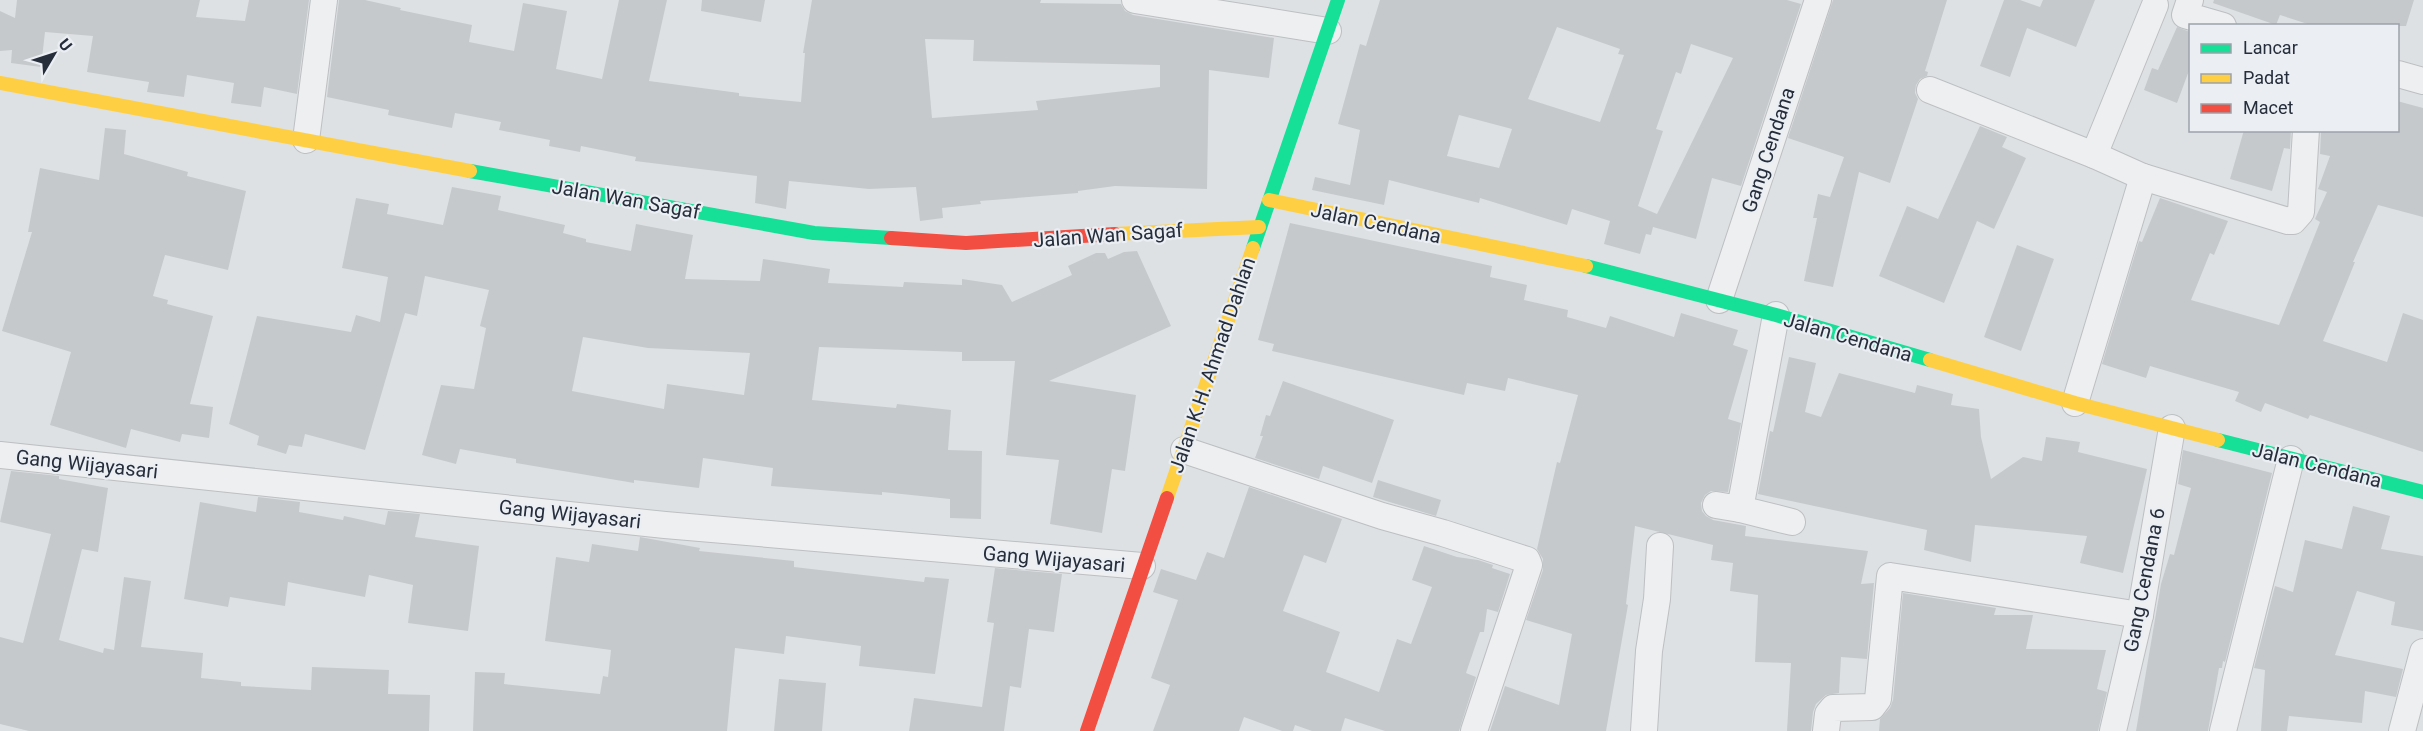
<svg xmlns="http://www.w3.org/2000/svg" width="2423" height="731" viewBox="0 0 2423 731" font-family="Roboto,sans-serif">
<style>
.building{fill:#c6c9cc;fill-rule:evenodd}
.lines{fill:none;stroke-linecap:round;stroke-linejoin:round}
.street-casing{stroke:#bdbfc2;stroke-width:28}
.street{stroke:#edeff0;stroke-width:26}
.fast{stroke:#16e098;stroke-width:14}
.slow{stroke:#ffcf43;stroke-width:14}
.jam{stroke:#f24e42;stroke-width:14}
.labels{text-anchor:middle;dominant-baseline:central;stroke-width:4.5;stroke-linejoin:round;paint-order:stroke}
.street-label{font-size:20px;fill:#262e3c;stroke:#ebeff4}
</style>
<rect width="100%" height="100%" fill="#dee1e4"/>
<g class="building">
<path d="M17 0H200L196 17 245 21 249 0H309L297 94 264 87 261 107 231 103 234 83 187 75 184 97 147 92 149 82 87 72 93 36 45 32 41 67 11 63 12 50 0 51V11L15 18Z"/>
<path d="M339 0H365L401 8 400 10 472 25 469 42 514 51 523 3 567 11 556 69 602 79 619 0H667L649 81 739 93V96L801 102 805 53H803L812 0H1041L1040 3 1121 4 1125 11 1133 15 1274 38 1269 78 1209 70 1207 189 1115 186 1078 191V193L980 201 981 204 942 208 943 218 920 221 916 187 869 189 789 181 786 209 755 203 757 176 635 161 636 157 581 146 580 152 549 146 550 140 499 130 501 122 455 113 452 128 388 115 389 110 327 97ZM925 39 974 40 973 61 1160 65V87L1036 101 1038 110 932 118Z"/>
<path d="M702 0H765L761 22 701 11Z"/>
<path d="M1380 0H1787L1801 4 1741 186 1712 178 1696 239 1653 227 1651 235 1646 234 1640 254 1604 244 1610 221 1572 209 1567 225 1480 198 1479 203 1389 180 1384 205 1312 190 1315 177 1350 185 1360 130 1338 124 1360 44 1366 46ZM1557 27 1620 49 1618 54 1624 55 1600 122 1528 99ZM1691 44 1733 58 1657 214 1638 206 1663 131 1656 129 1676 72 1681 74ZM1459 115 1512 129 1499 168 1447 156Z"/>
<path d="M1833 0H1947L1925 71 1928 72 1927 76 1920 79 1916 85 1915 93 1918 99 1890 183 1859 172 1833 287 1804 281 1817 218H1813L1818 194 1830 197 1844 157 1788 138Z"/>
<path d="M2004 0H2020L2040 7 2043 0H2095L2076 47 2027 28 2010 77 1980 66Z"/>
<path d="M2214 0H2414L2406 26H2314L2280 15 2276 25 2213 3Z"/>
<path d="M2177 27 2190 32V68L2177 103 2144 90 2152 68 2158 70Z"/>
<path d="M2397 101 2423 108V217L2378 205 2353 262H2355L2323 341 2387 362 2403 313 2423 320V452L2310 415 2308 419 2265 403 2261 412 2235 401 2239 392 2150 366 2146 378 2102 364 2139 241 2142 242 2160 198 2228 221 2214 255 2210 253 2191 300 2279 325 2320 222 2315 219 2327 192 2318 189 2330 156 2320 154 2321 130H2397Z"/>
<path d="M1980 126 2007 137 2002 147 2026 158 1994 229 1977 221 1944 303 1879 276 1907 206 1938 219Z"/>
<path d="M105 128 126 130 124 154 188 172 187 176 246 191 228 270 165 255 153 296 168 300 167 304 213 316 190 404 213 407 209 438 182 434 180 442 131 429 126 448 50 425 71 352 2 331 32 232H28L40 168 99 180Z"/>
<path d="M2244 130H2291L2290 149 2284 148 2272 191 2230 179Z"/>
<path d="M452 187 501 196 498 210 565 225 563 233 586 239V242L631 251 636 224 693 235 685 279 760 281 763 259 830 269 828 283 903 287 904 282 962 285V279L1002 285 1012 302 1072 275 1068 266 1096 253H1105L1108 259 1124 252 1137 251 1171 326 1049 381 1136 395 1125 471 1112 469 1102 533 1050 524 1059 460 1006 455 1015 361H962V352L819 347 812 400 896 408 897 404 951 410 948 450 982 451 981 519 950 518V499L882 492V495L771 486 773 468 703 458 699 488 634 480V483L516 463V459L460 449 456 464 422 455 441 385 474 389 486 328 480 326 489 290 425 276 417 316 405 313 365 450 305 434 302 447 289 445 286 454 257 445 259 436 229 424 257 316 351 332 356 315 380 322 388 277 342 268 356 198 389 204 387 214 443 225ZM583 337 648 348 750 353 744 395 667 384 664 409 572 391Z"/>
<path d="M1290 223 1492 266 1490 277 1527 285 1524 300 1568 310 1567 317 1606 328 1610 316 1674 337 1681 313 1738 330 1733 345 1748 350 1728 419 1741 423 1728 492 1711 491 1705 495 1701 503 1702 511 1706 516 1713 520 1746 526 1745 536 1868 551 1861 584 1874 583 1867 659 1841 657 1839 693 1826 695 1816 704 1813 712 1811 731H1787L1791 663 1755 662 1758 595 1730 591 1733 563 1711 560 1713 545 1635 526 1626 604 1628 605 1606 731H1490L1505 686 1559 705 1572 634 1526 620 1543 570V559L1537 549 1557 462 1560 463 1578 395 1508 378 1505 391 1467 383 1464 395 1272 351 1274 344 1258 340Z"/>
<path d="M2017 245 2054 259 2021 351 1984 337Z"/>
<path d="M1789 357 1816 363 1805 412 1821 417 1839 373 1915 393 1917 385 1953 394 1951 405 1979 409 1981 437 1991 479 2023 457 2042 461 2046 437 2080 442 2078 452 2147 469 2123 573 2080 563 2087 536 1975 525 1971 562 1924 550 1927 530 1758 494 1770 431 1773 432Z"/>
<path d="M1283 381 1394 420 1372 483 1323 466 1319 479 1255 458 1263 436H1260L1266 415 1270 416Z"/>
<path d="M2183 450 2272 473 2225 662 2223 661 2222 668H2219L2208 731H2136L2161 584 2170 554 2174 555 2191 488 2178 484Z"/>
<path d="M11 471 59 476V479L108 488 98 552 82 549 59 640 103 653 104 648 114 650 124 577 151 581 141 647 203 653 201 678 241 682V686L311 690 312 667 389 670 388 694 430 695 429 731H29L0 724V637L23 643 51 534 0 522Z"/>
<path d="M1378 480 1441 500 1436 516 1373 497Z"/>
<path d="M1249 487 1342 519 1326 563 1304 555 1283 611 1340 632 1326 672 1379 692 1397 639 1411 644 1432 587 1412 580 1424 546 1457 557 1478 560 1493 565 1492 568 1510 574 1498 612 1487 609 1484 632H1480L1466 673 1476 677 1459 731H1385L1345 718 1341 731H1312L1295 725 1293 731H1282L1244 717 1239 731H1153L1170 685 1151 678 1178 600 1153 592 1161 569 1196 580 1207 552 1224 558Z"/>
<path d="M258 497 300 502 299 512 343 520 344 516 385 525 388 511 420 514 415 537 479 546 468 631 408 623 413 585 369 575 365 597 288 582 285 606 230 597 228 607 184 599 200 502 256 512Z"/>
<path d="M2353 506 2390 516 2381 549 2423 556V631L2391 625 2395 602 2357 591 2335 655 2403 669 2396 697 2365 691 2362 723 2289 716 2287 731H2261L2265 670 2254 668 2275 586 2293 592 2305 540 2342 549Z"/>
<path d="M640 537 700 548 699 551 794 561V567L924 582 925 577 949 579 935 674 859 666 861 646 786 636 784 654 735 648 727 731H473L475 672 505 673 504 684 600 694 603 676 608 677 611 650 545 641 556 557 589 562 592 544 638 551Z"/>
<path d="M995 568 1062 574 1054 632 1029 629 1021 688 1010 686 1004 731H909L914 698 982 707 994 623 987 622Z"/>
<path d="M1903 593 1996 608 1994 615H2033L2026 649 2106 650 2097 689 2107 692 2098 731H1879L1880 719 1890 708 1893 700Z"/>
<path d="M779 679 826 683 822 731H774Z"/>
</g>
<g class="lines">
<g class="street-casing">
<g id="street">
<path d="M1135 0 1328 31"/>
<path d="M2190 0 2185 15 2223 26"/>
<path d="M2398 74 2423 81"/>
<path d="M1930 90 2094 155 2155 5"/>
<path d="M306 140 324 0"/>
<path d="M2094 155 2143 177 2288 221H2293L2301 212 2306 130"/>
<path d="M1719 300 1818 0"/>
<path d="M2075 403 2143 177"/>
<path d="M1184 450 1382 516 1443 533 1527 560 1529 565 1474 731"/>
<path d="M0 455 665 525 1142 566"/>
<path d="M1716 505 1740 509 1776 315"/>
<path d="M1740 509 1792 522"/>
<path d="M1644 731 1649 651 1657 599 1660 546"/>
<path d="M1826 731 1828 714 1833 708 1872 707 1878 699 1890 576 2140 615"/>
<path d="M2113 731 2140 615 2172 428"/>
<path d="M2223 731 2291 459"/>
<path d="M2402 731 2423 652"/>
</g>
</g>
<use href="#street" class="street"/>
<g class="fast">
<path d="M470 171 814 233 891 238"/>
<path d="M1253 248 1338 0"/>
<path d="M1586 266 1776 315 1930 360"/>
<path d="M2218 440 2423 492"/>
</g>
<g class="slow">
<path d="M0 83 470 171"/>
<path d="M1269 200 1586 266"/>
<path d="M1115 234 1259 227"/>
<path d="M1930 360 2075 403 2218 440"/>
<path d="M1167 498 1253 248"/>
</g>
<g class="jam">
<path d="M891 238 966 243 1115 234"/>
<path d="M1087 731 1167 498"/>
</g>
</g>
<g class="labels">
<g class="street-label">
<text transform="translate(1768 150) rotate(-72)">Gang Cendana</text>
<text transform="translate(626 199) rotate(10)">Jalan Wan Sagaf</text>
<text transform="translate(1376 223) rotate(12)">Jalan Cendana</text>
<text transform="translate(1108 235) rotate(-4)">Jalan Wan Sagaf</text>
<text transform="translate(1848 337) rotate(16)">Jalan Cendana</text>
<text transform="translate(1212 365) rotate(-71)">Jalan K.H. Ahmad Dahlan</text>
<text transform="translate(87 464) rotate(6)">Gang Wijayasari</text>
<text transform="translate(2317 465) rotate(14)">Jalan Cendana</text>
<text transform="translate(570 514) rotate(6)">Gang Wijayasari</text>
<text transform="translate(1054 559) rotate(5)">Gang Wijayasari</text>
<text transform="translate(2144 580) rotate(-79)">Gang Cendana 6</text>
</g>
</g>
<rect x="2189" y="24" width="210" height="108" fill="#ebeff4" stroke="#9ca2aa" stroke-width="1.5"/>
<rect x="2201" y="44" width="30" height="9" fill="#16e098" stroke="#9ca2aa" stroke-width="1.5"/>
<text x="2243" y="54" font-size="18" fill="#262e3c">Lancar</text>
<rect x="2201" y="74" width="30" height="9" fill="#ffcf43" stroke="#9ca2aa" stroke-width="1.5"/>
<text x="2243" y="84" font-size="18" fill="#262e3c">Padat</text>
<rect x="2201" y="104" width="30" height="9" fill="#f24e42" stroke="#9ca2aa" stroke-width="1.5"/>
<text x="2243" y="114" font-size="18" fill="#262e3c">Macet</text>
<g transform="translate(54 54) rotate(51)" stroke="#ebeff4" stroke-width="4.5" paint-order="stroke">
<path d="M0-4.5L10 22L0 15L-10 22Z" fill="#262e3c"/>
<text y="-9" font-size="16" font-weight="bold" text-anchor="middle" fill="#262e3c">U</text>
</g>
</svg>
